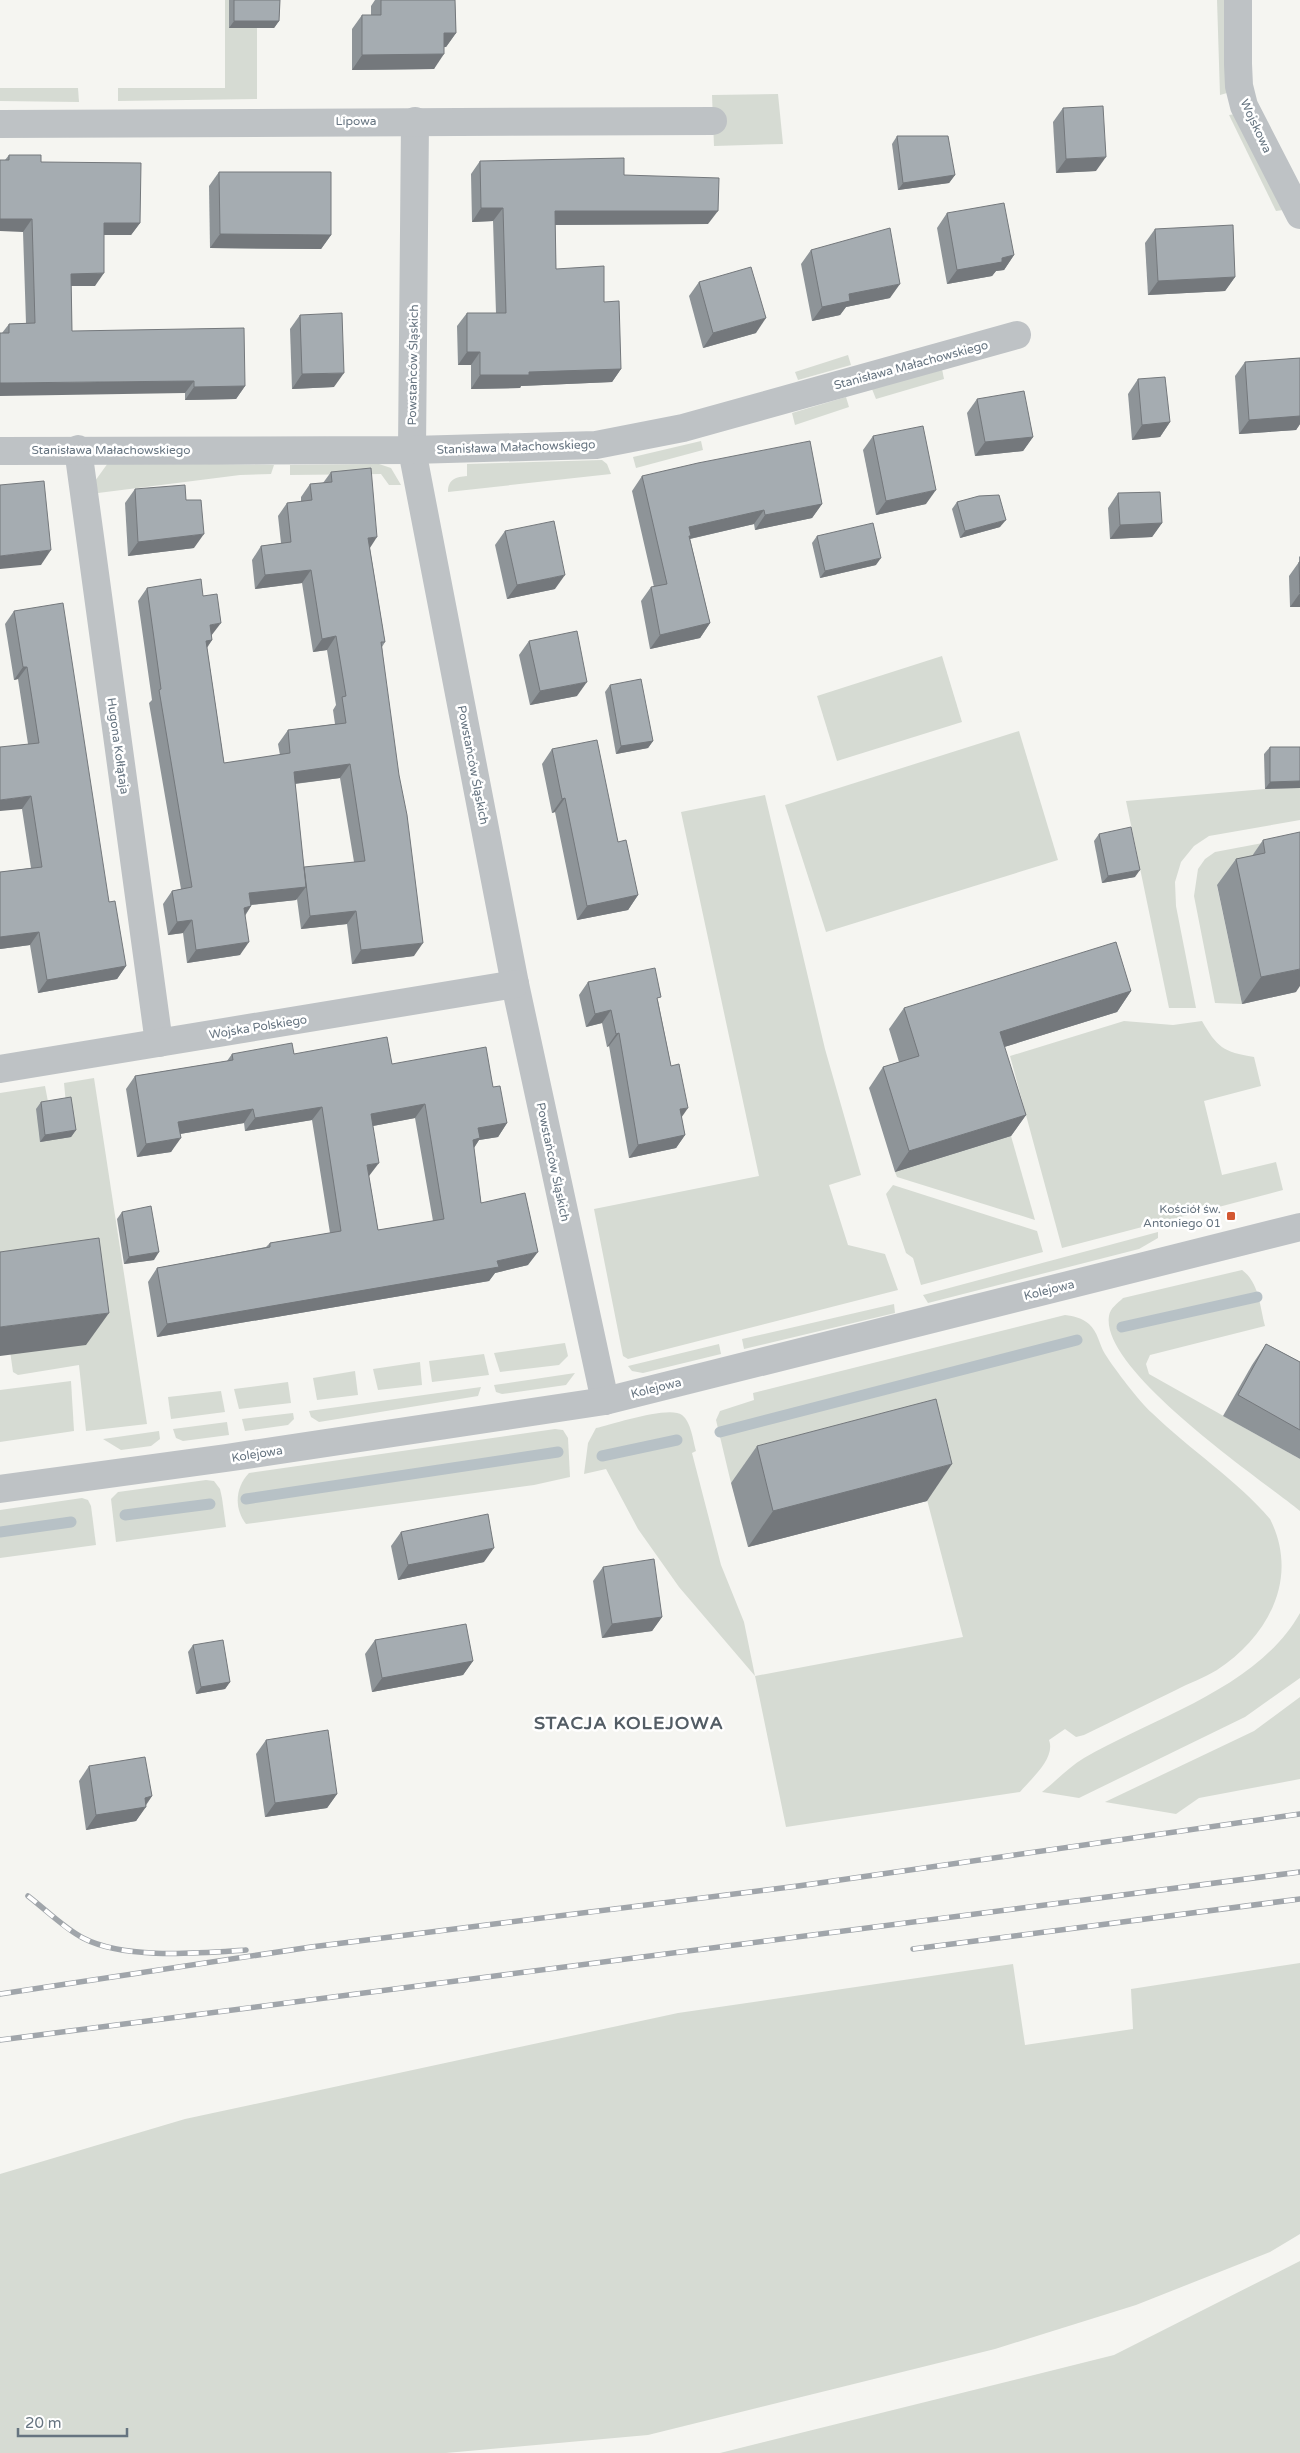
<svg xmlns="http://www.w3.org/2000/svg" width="1300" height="2453" viewBox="0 0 1300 2453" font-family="'Varela Round',sans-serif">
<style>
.green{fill:#d6dbd3}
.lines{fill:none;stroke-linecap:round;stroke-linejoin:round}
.stream{stroke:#b7c1c6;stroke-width:11}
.minor{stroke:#bec2c5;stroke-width:28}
.tertiary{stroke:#bec2c5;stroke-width:28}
.rail-casing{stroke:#a0a5aa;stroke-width:5.5}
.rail{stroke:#fff;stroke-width:4;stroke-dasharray:11;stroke-linecap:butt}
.wall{fill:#8e9498;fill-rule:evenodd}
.shaded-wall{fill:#74787c}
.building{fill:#a5acb1;stroke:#74787c;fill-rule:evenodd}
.poi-dot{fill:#d35832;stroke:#fff;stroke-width:2}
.labels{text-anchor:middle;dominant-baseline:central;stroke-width:5;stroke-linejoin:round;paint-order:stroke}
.street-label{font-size:12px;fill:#667480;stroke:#fff}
.poi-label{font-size:12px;fill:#667480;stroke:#fff;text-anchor:end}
.district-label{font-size:18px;font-weight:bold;letter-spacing:1px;fill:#535d65;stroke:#fff}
</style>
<rect width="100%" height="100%" fill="#f5f5f1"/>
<g class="green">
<path d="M225 0H257V99L118 101V88H225Z"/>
<path d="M1217 0H1227V93L1220 95Z"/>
<path d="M0 88H78L79 102 0 101Z"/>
<path d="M778 94 783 144 714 146 712 95Z"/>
<path d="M1236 114 1283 210 1276 211 1229 115Z"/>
<path d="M848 355 851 365 798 380 795 372Z"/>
<path d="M942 369 944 379 876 399 872 389Z"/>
<path d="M846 397 849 407 795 425 792 413Z"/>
<path d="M701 441 703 450 636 468 633 457Z"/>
<path d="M602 460 607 464 611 474 448 492C448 479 456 477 467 476V464Z"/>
<path d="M115 462 274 465 271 474 240 475 98 493 95 481 108 463Z"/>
<path d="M379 464 391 468 401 485H389L381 474 290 475V465Z"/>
<path d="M942 656 962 722 837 761 817 696Z"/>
<path d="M1019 731 1058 860 826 932 785 805Z"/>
<path d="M1300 788V820L1209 836 1194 846 1181 862 1175 882 1176 906 1196 1008H1169L1126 801 1265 789Z"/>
<path d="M765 795 825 1049 861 1175 829 1185 848 1245 885 1254 898 1290 628 1359 623 1356 594 1209 759 1176 681 812Z"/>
<path d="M1300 836 1217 886 1242 1004 1215 1003 1194 896 1198 869 1205 859 1215 852Z"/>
<path d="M1124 1021 1173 1025 1202 1021C1217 1047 1223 1052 1254 1057L1261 1086 1204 1101 1222 1175 1276 1162 1283 1190 1062 1248 1010 1056Z"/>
<path d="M94 1078 147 1424 86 1431 79 1365 18 1375 13 1372 0 1281V1093L45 1086 49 1107 36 1109 66 1104 64 1083Z"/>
<path d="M1011 1136 1035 1220 897 1177 895 1172Z"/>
<path d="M893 1185 1037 1231 1043 1252 921 1285 913 1258 906 1253 886 1194Z"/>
<path d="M1158 1232V1238L1139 1249 928 1303 923 1295Z"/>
<path d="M1242 1270C1259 1282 1260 1307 1265 1326L1150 1355 1146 1364 1149 1374 1300 1459V1511C1259 1478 1100 1370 1109 1316 1110 1308 1118 1303 1123 1298Z"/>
<path d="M894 1304 895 1313 744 1349 742 1339Z"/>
<path d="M1065 1315C1074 1316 1082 1318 1089 1324 1098 1332 1099 1344 1105 1354 1116 1371 1138 1400 1152 1413 1190 1450 1236 1479 1270 1519 1300 1578 1268 1637 1217 1670 1204 1678 1189 1683 1176 1690 1145 1705 1115 1720 1084 1735L1076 1737 1065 1729 1049 1740C1056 1758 1031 1779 1020 1792L786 1827 755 1676 679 1587 638 1529 606 1469 584 1474 588 1443 596 1428C613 1424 670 1405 682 1415 691 1422 693 1440 696 1451L692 1453 721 1565 744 1622 755 1676 963 1637 910 1435 731 1483 716 1420 720 1411 754 1400 753 1393Z"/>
<path d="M565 1343 568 1356 559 1365 500 1372 494 1353Z"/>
<path d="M719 1344 721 1354 643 1373 632 1371 628 1366Z"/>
<path d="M484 1354 489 1375 432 1382 429 1361Z"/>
<path d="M420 1362 422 1385 378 1390 373 1369Z"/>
<path d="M355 1371 358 1395 317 1400 313 1378Z"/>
<path d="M575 1373 566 1385 502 1394 496 1392 494 1385Z"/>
<path d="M71 1381 74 1431 0 1442V1390Z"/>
<path d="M288 1382 291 1403 239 1409 234 1389Z"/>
<path d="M481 1387 478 1396 319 1422 311 1417 309 1411Z"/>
<path d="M221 1391 225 1412 171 1419 168 1397Z"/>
<path d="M293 1413 294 1419 288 1425 245 1431 242 1419Z"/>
<path d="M227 1422 229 1435 183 1441 176 1438 173 1429Z"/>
<path d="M555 1429 563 1430 568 1438 570 1477 534 1485 246 1524C234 1508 235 1488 249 1473Z"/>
<path d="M159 1431 160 1439 151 1446 121 1450 103 1439Z"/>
<path d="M206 1480 214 1481 220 1489 222 1498 226 1527 116 1542 111 1499 118 1492Z"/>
<path d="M82 1498 88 1500 91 1506 96 1545 0 1558V1510Z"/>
<path d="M1300 1613V1678L1245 1717 1079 1798 1042 1792C1056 1781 1069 1767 1084 1758 1155 1717 1258 1688 1300 1613Z"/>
<path d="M1300 1697V1779L1199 1798 1176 1814 1105 1802 1254 1731Z"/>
<path d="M1300 1963V2234L1270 2252 1136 2305 995 2349 648 2435 446 2453H0V2174L185 2119 678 2013 1013 1964 1025 2045 1133 2029 1131 1989Z"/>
<path d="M1300 2261V2453H720L1114 2355Z"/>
</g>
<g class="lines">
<g class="stream">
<path d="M1122 1327 1257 1297"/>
<path d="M720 1432 1077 1340"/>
<path d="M602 1456 677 1440"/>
<path d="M246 1499 558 1452"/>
<path d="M125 1515 210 1504"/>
<path d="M0 1532 71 1522"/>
</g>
<g class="minor">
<path d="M1238 0V64L1239 86 1244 106 1300 215"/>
<path d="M415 121 412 450 515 984 605 1401"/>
<path d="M0 124 713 121"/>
<path d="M78 449 159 1043"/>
<path d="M0 451 412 450 596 445 683 428 1017 335"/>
<path d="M0 1069 515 984"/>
</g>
<path class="tertiary" d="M0 1489 226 1458 605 1401 1300 1227"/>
<g class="rail-casing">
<g id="rail">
<path d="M28 1896C45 1909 65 1929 83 1938 125 1960 199 1953 246 1950"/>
<path d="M913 1949 1300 1899"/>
<path d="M0 1994 311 1947 798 1886 1300 1814"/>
<path d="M0 2040 1300 1872"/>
</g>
</g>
<use href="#rail" class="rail"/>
</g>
<g class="wall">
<path d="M229 0H280L279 21 274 28H229Z"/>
<path d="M375 0H455L456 33 446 47H444L434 69 352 70V29L362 15H371V6Z"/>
<path d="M1063 108 1096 171 1056 173 1053 122Z"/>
<path d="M897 136 955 175 949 183 898 190 892 144Z"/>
<path d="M9 155 41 162 140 223 131 235H104L95 286H71L72 331 245 386 236 399 185 400V393L2 333 9 324 26 323 23 232 5 160Z"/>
<path d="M480 161 624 175 708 224 555 225 556 269 604 302 621 369 612 382 521 386 520 388 471 389V365H458L457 326 467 313H496L493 221 472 222 471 174Z"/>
<path d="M219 172 331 235 321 249 210 248 209 186Z"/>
<path d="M947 213 1014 255 1004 270 996 271 992 276 947 284 937 228Z"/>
<path d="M1155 229 1235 277 1225 291 1148 295 1145 243Z"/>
<path d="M811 250 890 298 846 307 840 315 812 321 801 264Z"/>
<path d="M699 282 756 333 703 348 689 296Z"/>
<path d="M300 315 334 387 292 389 290 329Z"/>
<path d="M1300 358V424L1296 430 1239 434 1235 376 1245 362Z"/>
<path d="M1138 379 1170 422 1160 437 1132 440 1128 394Z"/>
<path d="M977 399 1033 437 1023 451 975 456 967 413Z"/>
<path d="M873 436 926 504 876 515 863 450Z"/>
<path d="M331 472 370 549 385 642 382 647 414 956 352 964 347 924 301 929 297 899 296 900 251 905V906L245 916 240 955 187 963 183 933 168 935 163 904 172 891 181 889 149 703 152 700 138 601 147 588 203 596 211 636 212 640 207 648 224 763 280 755 278 744 288 730 335 724 333 710 336 705 327 650 313 652 302 583 255 589 252 560 261 546 281 543 278 516 287 503 301 502V497L310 484 323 483ZM340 778 354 862 304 868 295 784Z"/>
<path d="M642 476 822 504 812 518 755 530 754 524 690 539 710 623 700 638 650 649 641 601 651 587H654L632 491Z"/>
<path d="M135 489 186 500 194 548 128 556 125 503Z"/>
<path d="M1118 493 1162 523 1152 537 1110 539 1108 508Z"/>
<path d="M957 502 1000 527 960 538 952 509Z"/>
<path d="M505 531 555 589 507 599 495 545Z"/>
<path d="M817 536 876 565 820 578 812 543Z"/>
<path d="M1300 556V607H1290L1289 576 1299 562V557Z"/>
<path d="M14 611 109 902 126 966 117 979 38 993 30 945 0 949V872L31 868 22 809 28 744 18 679 14 680 5 624Z"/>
<path d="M529 641 577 696 530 705 519 655Z"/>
<path d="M610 685 653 741 648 748 616 754 605 692Z"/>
<path d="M1270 747H1300V788L1265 789 1264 754Z"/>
<path d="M552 749 618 842 638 895 628 910 577 920 555 812 552 813 542 764Z"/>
<path d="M1099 834 1135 877 1102 883 1094 841Z"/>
<path d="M1263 840 1296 992 1242 1004 1217 885 1236 859 1252 856Z"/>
<path d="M588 982 658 1001 685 1135 676 1148 629 1158 609 1046 607 1047 602 1023 586 1027 579 995Z"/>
<path d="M1131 991 1117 1012 1004 1047 1026 1115 1011 1136 895 1172 869 1088 883 1067 899 1062 889 1029 904 1008Z"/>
<path d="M232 1054H294L392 1064 493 1087 507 1123 498 1137 479 1140 474 1148 481 1203 528 1265 495 1273 489 1281 157 1337 148 1282 157 1268 266 1247 270 1243 330 1233 312 1120 245 1131 244 1123 180 1134 171 1152 137 1157 126 1089 135 1076 227 1061ZM415 1118 433 1221 378 1230 369 1177 373 1126Z"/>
<path d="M41 1102 76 1130 71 1137 40 1142 36 1109Z"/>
<path d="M122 1212 154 1260 124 1264 117 1219Z"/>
<path d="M1266 1344 1300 1362V1459L1223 1416 1252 1365Z"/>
<path d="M757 1446 927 1501 748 1547 731 1483Z"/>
<path d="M401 1532 484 1562 398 1580 391 1546Z"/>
<path d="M603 1567 662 1617 652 1631 602 1638 593 1581Z"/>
<path d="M375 1640 473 1661 463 1675 372 1692 365 1654Z"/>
<path d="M193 1645 230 1682 225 1689 196 1694 188 1652Z"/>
<path d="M266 1740 337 1794 327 1808 265 1817 256 1754Z"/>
<path d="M89 1766 152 1796 136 1821 86 1830 79 1781Z"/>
</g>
<g class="shaded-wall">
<path d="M234 21H279L274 28H229Z"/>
<path d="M444 33H456L446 47 434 48Z"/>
<path d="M444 54 434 69 352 70 362 55Z"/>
<path d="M1106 157 1096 171 1056 173 1066 159Z"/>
<path d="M955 175 949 183 898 190 903 183Z"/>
<path d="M481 208H503L493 221 472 222Z"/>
<path d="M555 211H718L708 224 546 225Z"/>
<path d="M0 219H32L23 232 0 231Z"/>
<path d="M104 223H140L131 235H95Z"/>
<path d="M220 234 331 235 321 249 210 248Z"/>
<path d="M1014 255 1004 270 996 271 992 276 947 284 957 270Z"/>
<path d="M104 273 95 286H62L71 274Z"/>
<path d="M1235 277 1225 291 1148 295 1158 281Z"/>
<path d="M900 284 890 298 846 307 840 315 812 321 822 307 849 294Z"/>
<path d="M766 318 756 333 703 348 713 333Z"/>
<path d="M467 352H480L471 365H458Z"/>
<path d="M621 369 612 382 521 386 520 388 471 389 480 375 529 372Z"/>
<path d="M344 373 334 387 292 389 302 374Z"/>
<path d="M194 381 185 393 0 396V383Z"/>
<path d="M245 386 236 399 185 400 194 387Z"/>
<path d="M1300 416V424L1296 430 1239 434 1249 420Z"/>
<path d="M1170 422 1160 437 1132 440 1142 425Z"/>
<path d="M1033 437 1023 451 975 456 985 442Z"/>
<path d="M936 490 926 504 876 515 886 501Z"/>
<path d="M822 504 812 518 755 530 765 515Z"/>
<path d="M764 510 754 524 689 539V527Z"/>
<path d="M1006 520 1000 527 960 538 965 531Z"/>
<path d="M1162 523 1152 537 1110 539 1120 525Z"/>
<path d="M204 534 194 548 128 556 138 542Z"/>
<path d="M377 537 368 551V538Z"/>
<path d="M51 550 41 565 0 569V556Z"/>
<path d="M881 558 876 565 820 578 825 571Z"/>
<path d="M311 570 302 583 255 589 265 575Z"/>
<path d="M565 575 555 589 507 599 517 585Z"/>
<path d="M1300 593V607H1290Z"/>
<path d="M221 623 211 636 200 638 210 625Z"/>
<path d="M710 623 700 638 650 649 660 635Z"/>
<path d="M336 636 327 650 313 652 322 639Z"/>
<path d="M212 640 202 654 206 641Z"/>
<path d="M23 667H27L18 679 14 680Z"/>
<path d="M587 682 577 696 530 705 540 691Z"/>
<path d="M653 741 648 748 616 754 621 746Z"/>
<path d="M350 764 340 778 284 785 294 772Z"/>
<path d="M1300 781V788L1265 789 1270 782Z"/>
<path d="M31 796 22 809 0 811V800Z"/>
<path d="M565 798 555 812 552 813 562 799Z"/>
<path d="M1140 870 1135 877 1102 883 1108 876Z"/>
<path d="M306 887 296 900 240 906 249 893Z"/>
<path d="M638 895 628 910 577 920 587 906Z"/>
<path d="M251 906 242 919 244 908Z"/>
<path d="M356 911 347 924 301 929 310 916Z"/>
<path d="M192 920 183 933 168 935 177 922Z"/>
<path d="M39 932 30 945 0 949V937Z"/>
<path d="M249 942 240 955 187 963 196 950Z"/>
<path d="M423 943 414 956 352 964 361 950Z"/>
<path d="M126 966 117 979 38 993 47 980Z"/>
<path d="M1300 969V986L1296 992 1242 1004 1261 977Z"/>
<path d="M1131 991 1117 1012 985 1053 1000 1032Z"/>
<path d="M611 1010 602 1023 586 1027 595 1014Z"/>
<path d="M619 1033 609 1046 607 1047 616 1034Z"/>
<path d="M425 1104 415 1118 362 1128 371 1114Z"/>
<path d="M322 1107 312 1120 245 1131 255 1118Z"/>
<path d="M688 1108 679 1121 680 1109Z"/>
<path d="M253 1109 244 1123 168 1136 178 1122Z"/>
<path d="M1026 1115 1011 1136 895 1172 909 1151Z"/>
<path d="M507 1123 498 1137 479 1140 471 1152 463 1153 478 1128Z"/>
<path d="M76 1130 71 1137 40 1142 45 1135Z"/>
<path d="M685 1135 676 1148 629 1158 638 1145Z"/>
<path d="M181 1138 171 1152 137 1157 146 1144Z"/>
<path d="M379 1163 369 1176 367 1165Z"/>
<path d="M159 1252 154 1260 124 1264 129 1257Z"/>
<path d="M538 1252 528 1265 495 1273 489 1281 157 1337 167 1324 497 1261Z"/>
<path d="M109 1313 86 1345 0 1356V1327Z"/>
<path d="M952 1464 927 1501 748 1547 773 1511Z"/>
<path d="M494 1548 484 1562 398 1580 408 1565Z"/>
<path d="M662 1617 652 1631 602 1638 612 1624Z"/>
<path d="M473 1661 463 1675 372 1692 382 1678Z"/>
<path d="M230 1682 225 1689 196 1694 201 1687Z"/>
<path d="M337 1794 327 1808 265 1817 275 1803Z"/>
<path d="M152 1796 144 1807H146L136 1821 86 1830 96 1815 145 1798Z"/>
</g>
<g class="building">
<path d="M234 0H280L279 21H234Z"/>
<path d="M381 0H455L456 33H444V54L362 55V15H381Z"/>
<path d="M1103 106 1106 157 1066 159 1063 108Z"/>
<path d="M897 136H948L955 175 903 183Z"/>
<path d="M9 155H41V162L141 163 140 223H104V273L71 274 72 331 244 328 245 386 194 387V381L0 383V333H9V324L35 323 32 219H0V160H9Z"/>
<path d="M624 158V175L719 178 718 211H555L556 269 604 266V302L619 301 621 369 529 372V375H480V352H467V313H506L503 208H481L480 161Z"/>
<path d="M219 172H331V235L220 234Z"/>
<path d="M1004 203 1014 255 1002 258V262L957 270 947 213Z"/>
<path d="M1233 225 1235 277 1158 281 1155 229Z"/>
<path d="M890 228 900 284 849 294 850 301 822 307 811 250Z"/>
<path d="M751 267 766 318 713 333 699 282Z"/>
<path d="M342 313 344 373 302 374 300 315Z"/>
<path d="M1300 358V416L1249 420 1245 362Z"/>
<path d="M1165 377 1170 422 1142 425 1138 379Z"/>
<path d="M1024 391 1033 437 985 442 977 399Z"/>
<path d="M923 426 936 490 886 501 873 436Z"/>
<path d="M810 441 822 504 765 515 764 510 689 527 691 536H689L710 623 660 635 651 587 667 584 642 476 698 463Z"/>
<path d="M371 468 377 537 368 538 385 642H381L399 775 407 815 423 943 361 950 356 911 310 916 304 867 365 861 350 764 294 772 306 887 249 893 251 906 244 908 249 942 196 950 192 920 177 922 172 891 192 887 159 690 161 689 147 588 201 579 203 596 217 594 221 623 210 625 212 640 206 641 224 763 290 753 288 730 346 723 342 697 346 696 336 636 322 639 311 570 265 575 261 546 291 542 287 503 312 500 310 484 332 482 331 472Z"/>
<path d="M44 481 51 550 0 556V485Z"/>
<path d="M185 485 186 500H201L204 534 138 542 135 489Z"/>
<path d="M1160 492 1162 523 1120 525 1118 493Z"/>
<path d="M999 495 1006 520 965 531 957 502 979 496Z"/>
<path d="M554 521 565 575 517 585 505 531Z"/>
<path d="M873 523 881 558 825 571 817 536Z"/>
<path d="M1299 562H1300V593Z"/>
<path d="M63 603 109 902 115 901 126 966 47 980 39 932 0 937V872L42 867 31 796 0 800V747L39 743 27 667H23L14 611Z"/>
<path d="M577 631 587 682 540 691 529 641Z"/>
<path d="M641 679 653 741 621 746 610 685Z"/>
<path d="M597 740 618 842 626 840 638 895 587 906 565 798 562 799 552 749Z"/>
<path d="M1270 747H1300V781L1270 782Z"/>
<path d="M1131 827 1140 870 1108 876 1099 834Z"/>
<path d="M1300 832V969L1261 977 1236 859 1265 853 1263 840Z"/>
<path d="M1116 942 1131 991 1000 1032 1026 1115 909 1151 883 1067 919 1056 904 1008Z"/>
<path d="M655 968 661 997 657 998 671 1066 679 1064 688 1108 680 1109 685 1135 638 1145 619 1033 616 1034 611 1010 595 1014 588 982Z"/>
<path d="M387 1037 392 1064 486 1047 493 1087 500 1086 507 1123 478 1128 480 1138 473 1140 481 1203 525 1193 538 1252 497 1261 499 1267 167 1324 157 1268 270 1247V1243L341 1231 322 1107 255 1118 253 1109 178 1122 181 1138 146 1144 135 1076 233 1060 232 1054 292 1043 294 1054ZM425 1104 444 1219 378 1230 367 1165 379 1163 371 1114Z"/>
<path d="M71 1097 76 1130 45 1135 41 1102Z"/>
<path d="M151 1206 159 1252 129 1257 122 1212Z"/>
<path d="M99 1238 109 1313 0 1327V1252Z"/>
<path d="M1266 1344 1300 1362V1430L1238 1395Z"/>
<path d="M936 1399 952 1464 773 1511 757 1446Z"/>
<path d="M488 1514 494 1548 408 1565 401 1532Z"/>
<path d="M654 1559 662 1617 612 1624 603 1567Z"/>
<path d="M466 1624 473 1661 382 1678 375 1640Z"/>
<path d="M223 1640 230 1682 201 1687 193 1645Z"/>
<path d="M328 1730 337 1794 275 1803 266 1740Z"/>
<path d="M145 1757 152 1796 145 1798 146 1807 96 1815 89 1766Z"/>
</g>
<rect class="poi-dot" x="1226" y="1211" width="10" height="10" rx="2.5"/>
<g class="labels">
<g class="street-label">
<text x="356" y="121">Lipowa</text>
<text transform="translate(1256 126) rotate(65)">Wojskowa</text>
<text transform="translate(413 365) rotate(-89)">Powstańców Śląskich</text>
<text transform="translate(911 365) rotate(-15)">Stanisława Małachowskiego</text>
<text transform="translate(516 447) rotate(-2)">Stanisława Małachowskiego</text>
<text x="111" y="450">Stanisława Małachowskiego</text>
<text transform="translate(118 746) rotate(82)">Hugona Kołłątaja</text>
<text transform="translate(473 765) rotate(79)">Powstańców Śląskich</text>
<text transform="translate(258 1027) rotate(-9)">Wojska Polskiego</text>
<text transform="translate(553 1162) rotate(78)">Powstańców Śląskich</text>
<text transform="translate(1049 1290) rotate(-14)">Kolejowa</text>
<text transform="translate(656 1388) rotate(-14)">Kolejowa</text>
<text transform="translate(257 1454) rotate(-9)">Kolejowa</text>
</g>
<g class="poi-label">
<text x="1221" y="1209">Kościół św.<tspan x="1221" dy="14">Antoniego 01</tspan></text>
</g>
<g class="district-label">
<text x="629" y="1723">STACJA KOLEJOWA</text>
</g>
</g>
<path d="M18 2428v8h109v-8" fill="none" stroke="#667480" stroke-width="2.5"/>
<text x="25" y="2428" font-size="15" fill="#667480" stroke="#ffffff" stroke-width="4" paint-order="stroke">20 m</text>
</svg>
